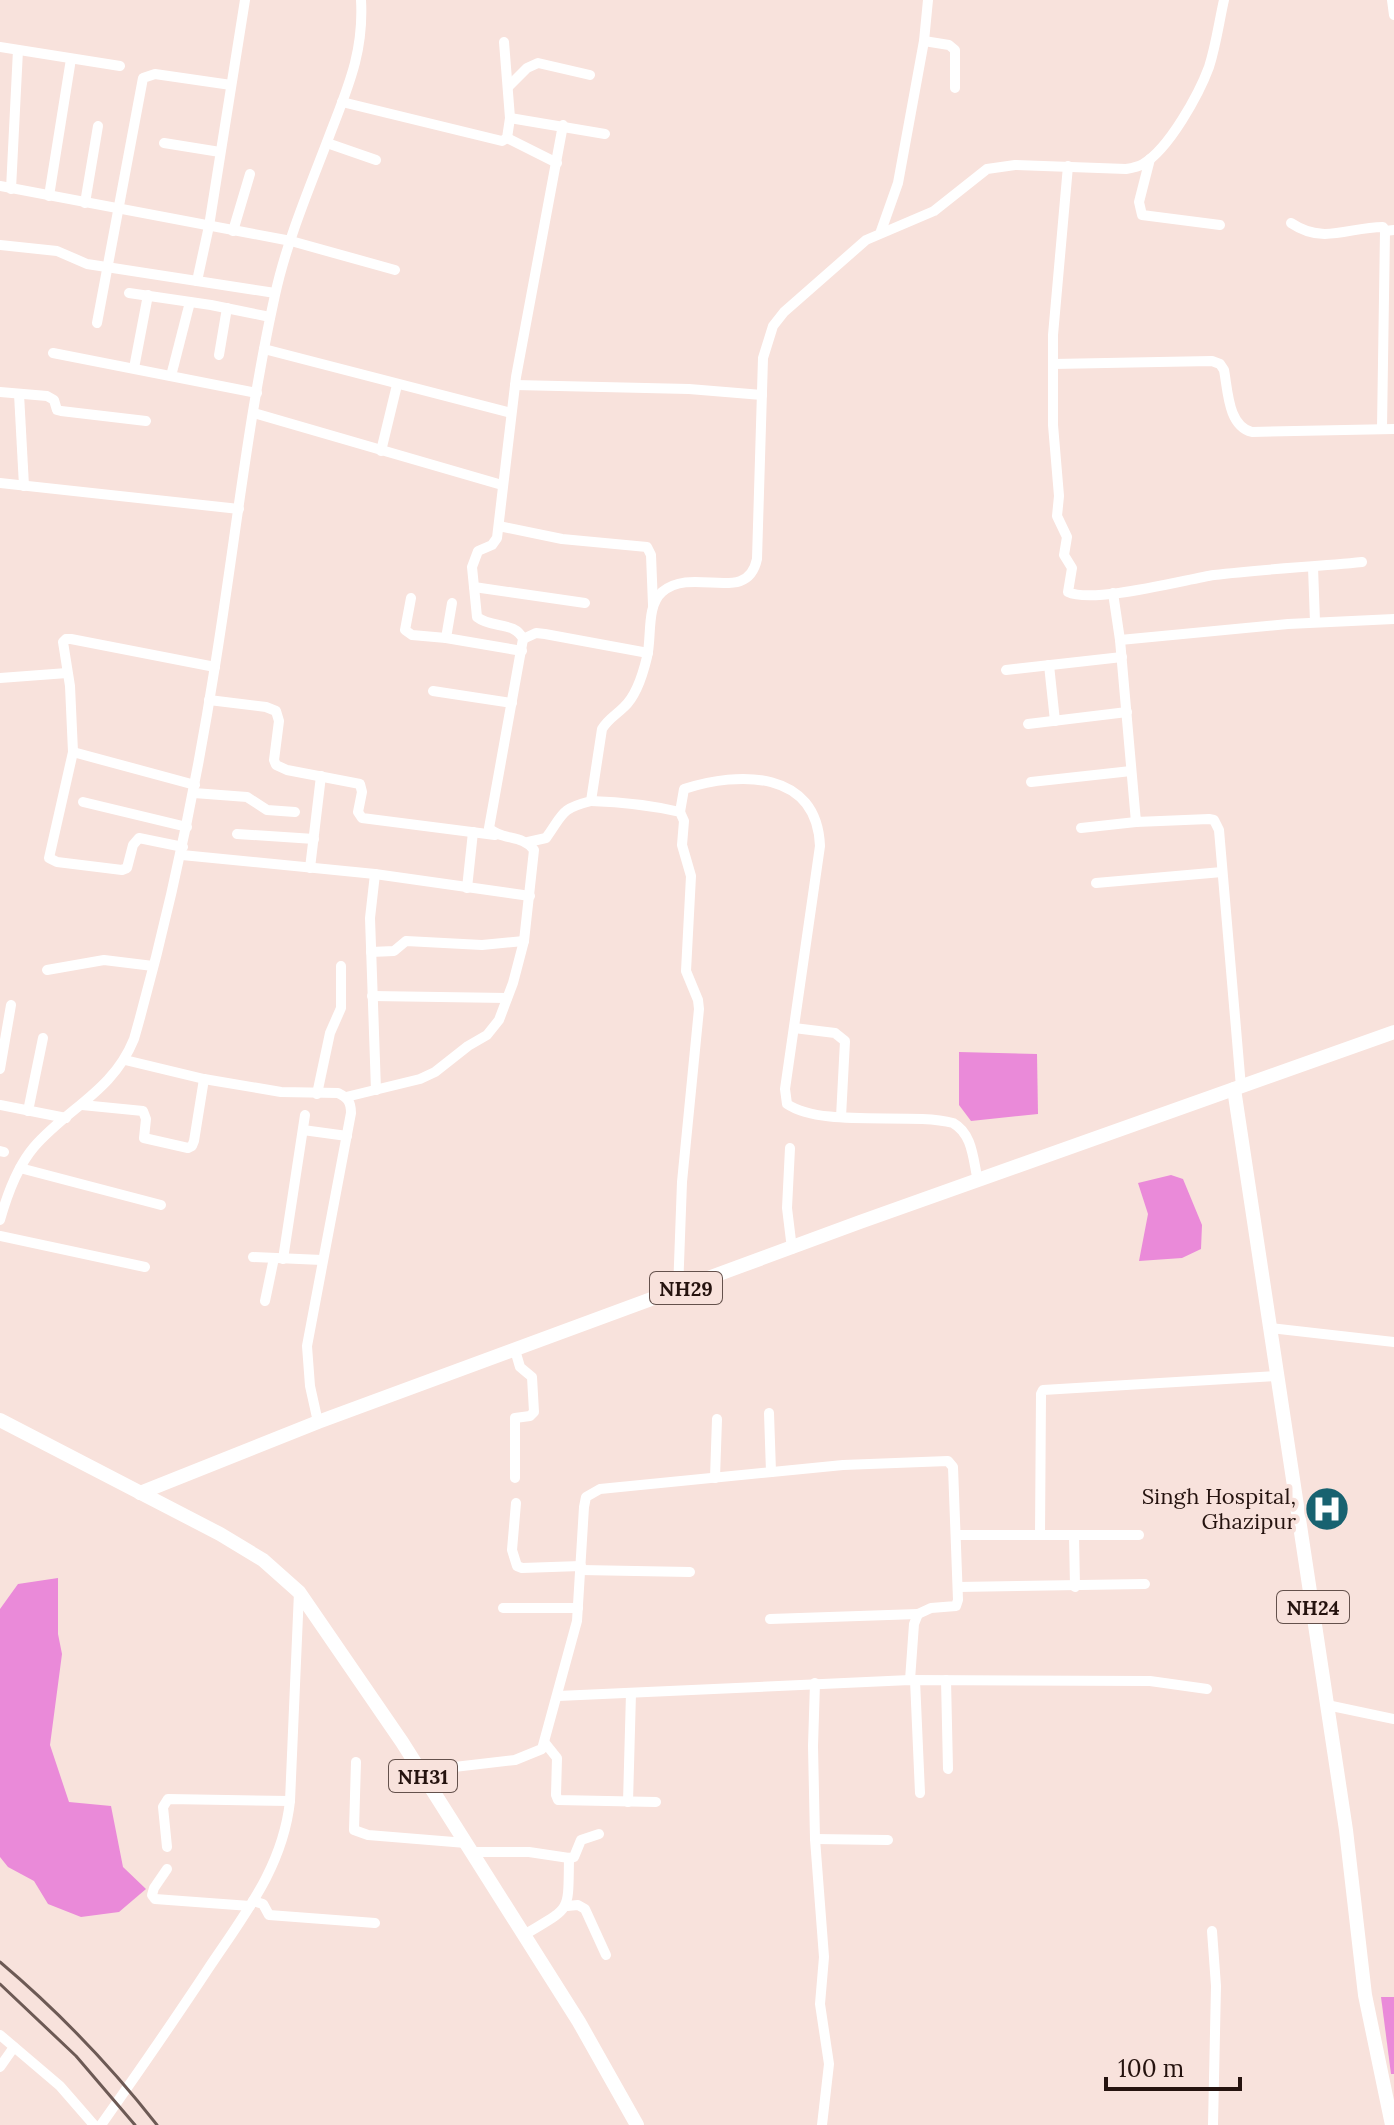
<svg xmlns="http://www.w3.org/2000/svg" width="1394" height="2125" viewBox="0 0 1394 2125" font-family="Lora,serif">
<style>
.water{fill:#ea8ad9}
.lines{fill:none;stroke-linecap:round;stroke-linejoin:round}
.minor{stroke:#fff;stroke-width:10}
.highway{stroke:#fff;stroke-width:14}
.rail{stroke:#6d5a55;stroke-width:3}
.labels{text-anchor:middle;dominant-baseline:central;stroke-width:8;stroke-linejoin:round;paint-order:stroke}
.shield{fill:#f8e2dc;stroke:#64514c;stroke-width:2}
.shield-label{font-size:20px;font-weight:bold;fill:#25130f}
.poi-label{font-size:22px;fill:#25130f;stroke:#f8e2dc;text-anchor:end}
</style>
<rect width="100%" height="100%" fill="#f8e2dc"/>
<g class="water">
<path d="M959 1052 1037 1054 1038 1114 971 1121 959 1105Z"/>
<path d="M1171 1175 1183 1179 1202 1225 1201 1249 1182 1258 1139 1261 1148 1214 1138 1183Z"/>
<path d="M58 1578V1634L62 1654 50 1745 69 1802 111 1806 123 1867 146 1889 119 1912 81 1917 48 1904 34 1881 8 1867 0 1857V1609L18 1584Z"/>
<path d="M1381 1997H1394V2074H1391Z"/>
</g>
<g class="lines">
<g class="minor">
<path d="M1392 0 1394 15"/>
<path d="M924 41 949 45 955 50V88"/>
<path d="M0 47 120 66"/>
<path d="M508 87 527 68 538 63 590 75"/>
<path d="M342 102 502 141 507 138 510 118 504 42"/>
<path d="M510 118 605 134"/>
<path d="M507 138 557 163"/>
<path d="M164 143 220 152"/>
<path d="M327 143 376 160"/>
<path d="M1150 159 1139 202 1142 215 1220 225"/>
<path d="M1068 166 1053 335V425L1059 496 1057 516 1067 537 1064 555 1072 568 1068 592C1093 604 1183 580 1214 575 1263 569 1313 567 1362 562"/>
<path d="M0 186 291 241 395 270"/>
<path d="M11 189 18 50"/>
<path d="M49 196 71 59"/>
<path d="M85 203 98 126"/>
<path d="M1291 223C1324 245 1348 227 1383 227L1385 231"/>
<path d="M233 231 250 174"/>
<path d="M881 231 898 183 924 41 928 0"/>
<path d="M0 245 57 251 87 264 275 293"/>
<path d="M197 281 209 226 245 0"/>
<path d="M129 293 211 305 270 317"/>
<path d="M97 323 143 78 155 74 231 85"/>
<path d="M264 349 511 413"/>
<path d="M53 353 257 393"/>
<path d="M219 355 227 308"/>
<path d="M1053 364 1212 361 1220 364 1224 370C1228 391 1228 426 1252 432L1394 429"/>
<path d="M134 368 148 295"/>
<path d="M171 376 190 302"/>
<path d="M515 385 689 389 762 395"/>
<path d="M0 392 47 396 54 400 57 410 61 411 146 421"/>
<path d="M19 394 24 486"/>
<path d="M254 413 502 485"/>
<path d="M1382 428 1385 231 1394 230"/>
<path d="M381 451 397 385"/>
<path d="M0 483 239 509"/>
<path d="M499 526 562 539 647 547 651 555 653 605"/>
<path d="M1313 567 1315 622"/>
<path d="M474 587 585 603"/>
<path d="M1113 593 1120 640 1136 822 1209 819 1214 820 1219 830 1241 1087"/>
<path d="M411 598 405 630 412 635 446 638 522 651"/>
<path d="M446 638 452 603"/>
<path d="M523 639 536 633 545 634 648 653"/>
<path d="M1120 640 1288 624 1394 619"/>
<path d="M1049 665 1055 721"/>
<path d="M1006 670 1122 657"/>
<path d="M0 678 67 673"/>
<path d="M433 691 512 703"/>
<path d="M209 700 266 707 276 711 279 721 274 760 276 765 287 770 360 784 362 792 358 812 362 818 495 835"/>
<path d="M1028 724 1127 712"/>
<path d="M73 752 195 785"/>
<path d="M1031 782 1131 771"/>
<path d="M194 793 247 797 267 810 295 812"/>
<path d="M591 801C622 802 650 805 680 812L684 821 682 845 691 876 686 971 698 1000 699 1009 682 1182 678 1291"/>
<path d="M83 802 187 827"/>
<path d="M680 812 684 789C739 771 817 770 820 846L785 1089 787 1104C822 1128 910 1112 953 1123 973 1134 973 1160 978 1181"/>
<path d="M1081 828 1136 822"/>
<path d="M237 834 314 839"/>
<path d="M528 842 546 838C564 813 560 809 591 801L602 729C608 719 616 715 624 707 636 696 643 674 647 657 652 638 646 606 662 592 694 565 747 606 757 559L763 358 773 326 784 312 866 240 934 211 987 169 1015 165 1126 169C1132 168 1138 167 1143 164 1169 149 1199 94 1209 67 1216 45 1219 22 1224 0"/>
<path d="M183 847 139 838 133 845 127 868 122 870 57 862 49 858 73 752 70 686 63 642 66 639H71L215 667"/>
<path d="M182 855 375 874 530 896"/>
<path d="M310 868 321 776"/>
<path d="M375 874 370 918 376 1090"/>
<path d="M1096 883 1222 872"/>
<path d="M467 888 473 832"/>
<path d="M371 952 394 951 406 941 482 945 524 941"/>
<path d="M47 970 104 960 153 966"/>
<path d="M372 996 507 998"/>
<path d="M794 1028 835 1033 845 1041 841 1117"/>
<path d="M125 1060 204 1079 281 1092 338 1093C348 1098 351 1102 351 1113L307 1346 310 1386 318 1422"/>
<path d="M0 1069 11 1005"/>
<path d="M317 1094 330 1033 341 1008V966"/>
<path d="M346 1097 420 1079 435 1072 468 1046 487 1035 499 1020 513 983 524 941 534 850C522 834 502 841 489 828L523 639C515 621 492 629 477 617L472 567 478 551 492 545 497 538 516 377 563 125"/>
<path d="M0 1105 66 1118"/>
<path d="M82 1105 143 1111 146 1119 144 1138 188 1148 192 1146 194 1141 204 1079"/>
<path d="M28 1111 43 1038"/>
<path d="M303 1130 347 1136"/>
<path d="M790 1148 787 1208 792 1249"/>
<path d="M0 1151 4 1152"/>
<path d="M20 1168 161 1205"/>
<path d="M0 1220C7 1195 17 1167 34 1147 69 1107 113 1091 134 1039 169 916 195 793 215 666 235 543 248 417 275 295 287 240 310 187 330 134 348 87 364 52 361 0"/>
<path d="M0 1236 145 1267"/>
<path d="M253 1257 322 1260"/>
<path d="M283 1259 305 1115"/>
<path d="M265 1301 274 1258"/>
<path d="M1270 1328 1394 1342"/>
<path d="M769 1413 771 1472"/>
<path d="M515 1478V1418L530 1416 534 1412 532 1377 520 1367 515 1350"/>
<path d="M715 1478 717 1419"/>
<path d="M516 1503 512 1550 517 1566 522 1568 581 1566"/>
<path d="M957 1535H1139"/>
<path d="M1040 1535 1041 1394 1043 1390 1277 1376"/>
<path d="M1074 1535 1075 1587"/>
<path d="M581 1570 690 1572"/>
<path d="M958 1587 1145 1584"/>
<path d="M503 1608H578"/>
<path d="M770 1619 918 1614"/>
<path d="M915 1680 920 1793"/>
<path d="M946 1680 948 1769"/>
<path d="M815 1683 813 1746 815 1839 824 1957 820 2004 829 2064 822 2125"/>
<path d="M558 1696 910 1680 1150 1681 1207 1689"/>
<path d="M1327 1705 1394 1719"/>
<path d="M545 1743 557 1758 556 1795 558 1800 656 1802"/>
<path d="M356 1762 354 1830 368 1835 466 1843"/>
<path d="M420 1771 515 1760 542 1749 577 1621 584 1507 586 1497 600 1489 843 1465 948 1461 953 1467 958 1600 956 1606 931 1608 918 1614 914 1624 910 1680"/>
<path d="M628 1802 631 1693"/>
<path d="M815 1839 888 1840"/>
<path d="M167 1847 163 1807 168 1799 290 1801"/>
<path d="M471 1852H529L569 1858 574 1857 581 1840 599 1834"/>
<path d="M167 1869 154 1888 152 1895 155 1899 250 1906"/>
<path d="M253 1901 263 1904 269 1915 375 1923"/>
<path d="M567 1906 578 1905 585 1909 606 1955"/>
<path d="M1212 1931 1216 1986 1213 2125"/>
<path d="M524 1935C572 1906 568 1914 569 1858"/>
<path d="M0 2035 60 2086 94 2125"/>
<path d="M0 2067 14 2047"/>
<path d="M101 2125C137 2074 173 2022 208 1969 244 1915 283 1867 290 1801L299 1592"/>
</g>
<g class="highway">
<path d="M1234 1089 1346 1830 1365 1995 1392 2125"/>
<path d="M0 1420 220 1534 263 1560 299 1592 402 1742 579 2022 637 2125"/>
<path d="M140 1493 318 1422 860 1222 1394 1032"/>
</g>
<g class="rail">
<path d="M0 1962C58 2011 110 2065 157 2125"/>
<path d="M0 1984 76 2056 135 2125"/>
</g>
</g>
<defs>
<g id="hospital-disc" transform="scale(2.3)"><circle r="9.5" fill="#186270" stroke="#f8e2dc"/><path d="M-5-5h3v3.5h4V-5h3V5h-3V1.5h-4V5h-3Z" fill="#fff"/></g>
</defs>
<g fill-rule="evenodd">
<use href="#hospital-disc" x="1327" y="1509"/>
</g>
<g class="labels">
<g class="shield">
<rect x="650" y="1272" width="72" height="32" rx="6"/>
<rect x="1277" y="1591" width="72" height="32" rx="6"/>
<rect x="389" y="1760" width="68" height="32" rx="6"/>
</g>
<g class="shield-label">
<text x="686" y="1288">NH29</text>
<text x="1313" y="1607">NH24</text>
<text x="423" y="1776">NH31</text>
</g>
<g class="poi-label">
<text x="1296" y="1496">Singh Hospital,<tspan x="1296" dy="25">Ghazipur</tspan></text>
</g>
</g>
<path d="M1106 2077v12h134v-12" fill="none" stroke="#25130f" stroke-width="4"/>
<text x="1118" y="2077" font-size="24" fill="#25130f" stroke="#f8e2dc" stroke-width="6" paint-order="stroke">100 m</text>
</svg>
